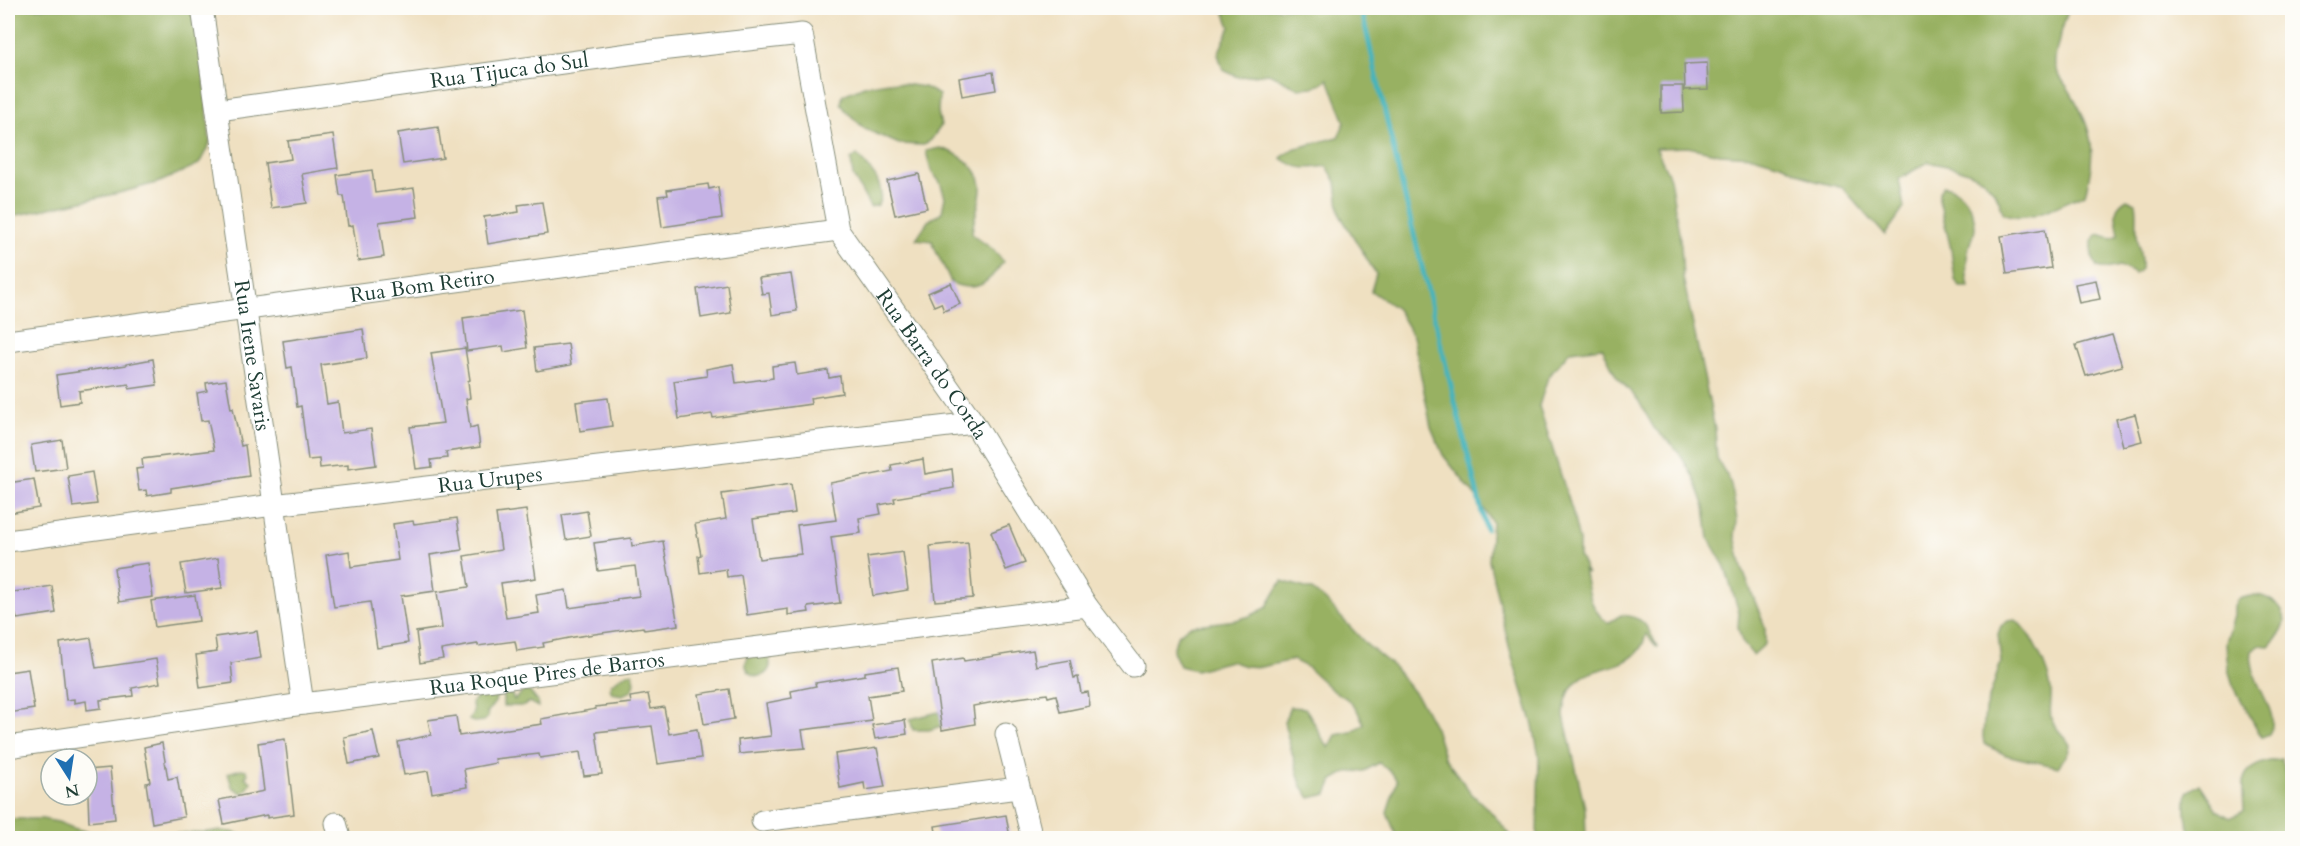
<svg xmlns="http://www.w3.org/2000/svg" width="2300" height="846" viewBox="0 0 2300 846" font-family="Cardo,serif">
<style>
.forest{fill:#98b162;stroke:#5c774b;stroke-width:1.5}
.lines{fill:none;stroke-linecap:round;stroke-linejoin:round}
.stream{stroke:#44b4bc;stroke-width:5}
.building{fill:#c5b2e5}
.street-casing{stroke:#878e7a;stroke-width:23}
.street{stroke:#fff;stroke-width:21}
.labels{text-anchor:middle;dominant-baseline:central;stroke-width:4.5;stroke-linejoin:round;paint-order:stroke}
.street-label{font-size:21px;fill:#1f3d34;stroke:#fdfcf7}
</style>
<rect width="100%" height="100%" fill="#fdfcf7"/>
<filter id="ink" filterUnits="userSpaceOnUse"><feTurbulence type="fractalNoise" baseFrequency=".0167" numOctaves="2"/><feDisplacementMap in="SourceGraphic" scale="12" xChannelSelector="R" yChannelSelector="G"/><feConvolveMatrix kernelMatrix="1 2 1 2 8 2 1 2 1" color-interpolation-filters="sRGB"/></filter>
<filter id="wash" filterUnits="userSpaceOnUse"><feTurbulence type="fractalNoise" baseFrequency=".008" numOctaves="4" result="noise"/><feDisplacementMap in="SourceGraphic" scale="24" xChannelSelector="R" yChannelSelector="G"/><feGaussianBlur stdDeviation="1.35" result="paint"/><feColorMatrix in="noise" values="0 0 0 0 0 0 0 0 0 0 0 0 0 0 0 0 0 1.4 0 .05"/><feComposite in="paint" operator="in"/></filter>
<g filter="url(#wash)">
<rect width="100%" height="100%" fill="#efe0c1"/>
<g class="forest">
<path d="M8 8H199L210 143 199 164 160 182 119 193 8 217Z"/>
<path d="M1223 8H2069C2065 20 2053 55 2055 65 2057 76 2066 84 2071 93 2093 129 2097 154 2085 194 2062 203 2028 225 2003 213 1995 174 1962 169 1928 162L1899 179 1904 208 1885 235 1843 188 1812 180 1784 165 1753 156 1720 154 1688 147 1656 148 1670 178 1681 246 1683 278 1715 429 1717 459 1729 479 1733 493 1737 521 1735 536 1742 568 1765 627V644L1753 655 1742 642 1738 627 1739 612 1725 567 1709 539 1705 507 1694 478 1678 451 1654 428 1638 400 1616 376 1602 347 1570 351 1548 377 1539 406 1572 510 1579 541V556L1588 574 1584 570C1589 591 1589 609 1608 623L1621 615C1647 617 1647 628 1658 648L1646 634C1645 638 1643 644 1641 647 1620 681 1567 654 1564 716L1585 808 1586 838H1537L1539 756 1533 725 1510 650 1489 561 1492 522 1477 498 1443 455 1431 427 1413 336 1397 309 1371 291 1376 274 1340 215 1336 182 1327 166C1306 169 1298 170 1281 158L1293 149 1338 137 1345 122 1328 79 1315 87 1298 88 1269 73 1238 77 1223 70 1218 54 1230 27Z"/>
<path d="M889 82 924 87 939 95 938 112 941 126 931 140 924 145 899 144 865 129 846 111 841 103 843 95 864 86Z"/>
<path d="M940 148C958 153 978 165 981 185 982 200 973 218 972 233 984 246 994 246 1003 262 988 284 977 293 951 283 946 268 937 257 932 241L916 239 928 221 942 212 945 197 940 182 931 171 926 151Z"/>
<path d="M857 155C870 169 888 186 878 205L870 207 853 176 851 160Z"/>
<path d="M1943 186C1961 187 1975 209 1975 227 1975 232 1973 236 1971 240 1966 254 1965 272 1969 287H1960L1955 280 1951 249 1939 200V192Z"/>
<path d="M2127 199 2136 203C2138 213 2136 223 2137 233 2138 246 2142 256 2141 269L2135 274 2120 266 2105 269 2097 267 2092 256V241L2098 234 2112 238 2119 235C2117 218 2110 209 2127 199Z"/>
<path d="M1282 581 1312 590 1325 600 1367 645 1393 666 1421 702 1435 728 1444 757 1471 793 1492 813 1513 838H1397L1387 812 1397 781 1392 773 1379 763 1364 771 1347 772 1333 780 1327 794 1310 798 1301 785 1288 738 1284 722 1290 707 1305 708C1315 721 1319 736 1329 748L1336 735 1351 732 1364 724 1357 710 1346 698 1332 690 1307 667 1293 660 1261 667 1245 666 1230 661 1196 670 1180 666 1173 651 1177 636 1189 626 1236 620 1250 616 1266 608Z"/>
<path d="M2255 595C2271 596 2292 612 2282 631 2279 636 2273 641 2269 646L2259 645 2252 650C2247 684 2283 710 2269 735L2262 738 2233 685 2228 669 2226 642 2234 616V606L2238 599Z"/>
<path d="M2016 620C2032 634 2049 670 2051 690 2052 699 2049 710 2051 718 2054 729 2065 735 2070 745L2068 753 2058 767 2006 755 1984 744 1983 736 1985 710 2001 662 1998 634 2001 626 2008 621Z"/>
<circle cx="758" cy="664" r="12"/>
<path d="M627 673H632C636 679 636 684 632 691L622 695 612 693 610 688 612 683Z"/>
<path d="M485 690H494L497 693 495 702 487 713 488 717 484 721 474 722 469 720 473 712 472 702Z"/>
<path d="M510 691 514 700 524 691H529L538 702V707L529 702 524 706H503V696L505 692Z"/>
<path d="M939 712 944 725 929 730H913L910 719Z"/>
<path d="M2281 759 2292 785V838H2193C2186 822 2184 810 2187 792L2200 784 2217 810 2230 818 2244 811C2244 802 2242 791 2243 782 2246 765 2267 761 2281 759Z"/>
<path d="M241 769 246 770 248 774 245 777 251 782 246 791 242 793 232 787 228 773Z"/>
<path d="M8 819H42L58 822 73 828 104 836 202 833C221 829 233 831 250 838H8Z"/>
</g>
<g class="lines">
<path class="stream" d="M1361 8 1399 173 1486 529"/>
</g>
<g id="blocks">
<g class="building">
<path d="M1707 63 1708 89 1685 90 1684 64Z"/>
<path d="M993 72 996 90 962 96 959 78Z"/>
<path d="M1661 86H1683L1684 112 1661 113Z"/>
<path d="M438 127 443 158 403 164 398 133Z"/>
<path d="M333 135 338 168 302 174 307 203 271 208 265 163 291 159 288 141Z"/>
<path d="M372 170 375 193 414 188 418 217 379 222 384 257 358 261 353 225 348 226 344 196H340L337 175Z"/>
<path d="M919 174 927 208 895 215 887 181Z"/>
<path d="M708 184 709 189 718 187 722 218 662 227 658 196 668 195 667 190Z"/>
<path d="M542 202 547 234 488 244 484 217 519 212 518 205Z"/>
<path d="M2045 229 2051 268 2007 274 2001 236Z"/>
<path d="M791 274 797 311 772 315 769 293 762 294 759 278Z"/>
<path d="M2096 280 2100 299 2079 303 2075 284Z"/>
<path d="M951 283 960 304 944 311 941 303 934 306 928 293Z"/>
<path d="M727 284 731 313 701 318 697 289Z"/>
<path d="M522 310 527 348 504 352 503 346 467 351 463 318Z"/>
<path d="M363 329 367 358 321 365 327 404 338 402 342 433 371 429 376 465 348 469V465L320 468 319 459 308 460 301 406 297 407 292 367 287 368 283 341Z"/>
<path d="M2112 335 2122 366 2086 376 2076 345Z"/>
<path d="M568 344 571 365 537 371 534 348Z"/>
<path d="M465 348 470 380 468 381 470 398 466 399 470 428 477 426 480 447 446 452 447 458 431 460 432 467 416 469 410 427 443 423 431 353Z"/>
<path d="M153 359 157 385 129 389V384L79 391 80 402 60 405 56 375 126 365V364Z"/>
<path d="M795 363 797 375 828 370 829 378 840 376 842 393 810 398 811 404 713 418 712 414 679 419 674 381 707 376 706 369 733 364 736 383 773 378 772 366Z"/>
<path d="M226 380 231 409 233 408 241 446 245 445 249 476 171 488V492L147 496 146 490 139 491 136 469 143 468 142 459 214 450 208 420 201 421 197 393 207 391 206 383Z"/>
<path d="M608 398 612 426 580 431 576 402Z"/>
<path d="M2135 414 2142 441 2123 446 2116 419Z"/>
<path d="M62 440 66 468 35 472 31 445Z"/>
<path d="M923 459 925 474 952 469 954 488 894 498 895 502 879 505 881 514 859 518 861 533 831 537 840 603 808 607 809 612 788 615V609L747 615 741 575 727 577 726 569 700 573 698 556 701 555 695 524 726 519 722 494 791 484 795 513 753 519 759 559 801 554 797 525 836 520 830 483 892 471 891 465Z"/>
<path d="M92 472 97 504 73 507 68 476Z"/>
<path d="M34 479 39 508 8 513V483Z"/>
<path d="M526 510 536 578 501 583 506 618 539 613 536 595 566 590 569 608 617 601V599L639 596 635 566 598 571 594 543 631 538 632 546 663 541 678 625 644 630 643 627 574 637 543 643 544 647 517 651 515 641 478 646V644L441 650 443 659 420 663 416 632 442 628 437 592 469 587 464 556 501 550 496 514Z"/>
<path d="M587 511 591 536 566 540 562 515Z"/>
<path d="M457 518 462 550 430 555 435 591 401 596 408 643 377 648 370 602 334 607 326 555 349 551 351 567 398 560 393 524 413 521 414 524Z"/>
<path d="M1009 525 1025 563 1006 570 991 532Z"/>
<path d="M968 542 973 598 935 601 930 546Z"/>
<path d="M903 552 908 590 873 596 867 557Z"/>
<path d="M218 558 222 588 186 593 181 564Z"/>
<path d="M148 563 153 597 119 602 114 568Z"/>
<path d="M52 586 56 613 17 619 16 615 8 616V593Z"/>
<path d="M195 595 199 621 155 627 151 601Z"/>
<path d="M257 631 261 658 231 663 233 683 200 688 196 655 217 652 215 637Z"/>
<path d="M91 638 96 668 156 659 160 683 132 688 133 696 100 700 101 708 87 710 86 701 74 703V699L66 700 60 643Z"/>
<path d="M1033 650 1036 666 1070 660 1074 678 1078 677 1081 693 1088 692 1090 706 1060 712 1056 695 1048 697 1047 694 1010 699 973 706 975 724 942 730 932 663 963 658 964 661Z"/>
<path d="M898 667 902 691 868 696 872 721 802 730 805 748 739 754 738 740 771 736 766 703 792 698 791 691 816 686 815 683 865 675V672Z"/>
<path d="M28 669 34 709 8 713V672Z"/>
<path d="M729 689 734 719 704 724 699 694Z"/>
<path d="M648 694 651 709 664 707 669 734 697 729 701 758 658 764 652 726 596 732 602 774 584 776 580 752 540 758 539 754 495 759 496 763 464 769 467 787 432 793 428 771 404 775 398 742 431 735 428 720 456 716 459 736 542 724 541 719 596 709 595 707 631 703 630 697Z"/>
<path d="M905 720 907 734 875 739 872 725Z"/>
<path d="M373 731 379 758 349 764 344 737Z"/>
<path d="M285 739 294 814 267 818V815L224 824 219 800 264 791 258 743Z"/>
<path d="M162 743 168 779 177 777 184 817 152 823 146 783 150 782 144 747Z"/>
<path d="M877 748 885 787 865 790 864 783 840 788 835 754Z"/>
<path d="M110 768 115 819 89 822 87 770Z"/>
<path d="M1006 815 1010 838H937L935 826Z"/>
</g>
</g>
</g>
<g filter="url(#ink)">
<use href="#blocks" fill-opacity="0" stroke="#878e7a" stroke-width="1.5"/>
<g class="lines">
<g class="street-casing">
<g id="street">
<path id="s1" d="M202 8 303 704"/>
<path id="s2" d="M218 110 651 51 802 34 838 230 974 423 1087 606 1133 666"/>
<path id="s3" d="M8 341 838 230"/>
<path id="s4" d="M8 541 273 505 974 423"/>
<path d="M1006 734 1032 838"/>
<path id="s5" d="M8 747 303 704 1087 606"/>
<path d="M762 821 1018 788"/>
<path d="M336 823 340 838"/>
</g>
</g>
<use href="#street" class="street"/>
</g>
</g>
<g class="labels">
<g class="street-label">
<text stroke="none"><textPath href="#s2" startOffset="294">Rua Tijuca do Sul</textPath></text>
<text stroke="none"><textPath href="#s3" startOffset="418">Rua Bom Retiro</textPath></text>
<text stroke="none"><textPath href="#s1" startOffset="351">Rua Irene Savaris</textPath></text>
<text stroke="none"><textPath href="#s2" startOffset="952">Rua Barra do Corda</textPath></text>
<text stroke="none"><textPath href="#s4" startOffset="486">Rua Urupes</textPath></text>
<text stroke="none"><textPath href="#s5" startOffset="544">Rua Roque Pires de Barros</textPath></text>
</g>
</g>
<rect width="2300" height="846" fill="none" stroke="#fdfcf7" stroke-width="30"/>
<g transform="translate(69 777) rotate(168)"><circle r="28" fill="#fdfcf7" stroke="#a4b0a9" stroke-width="1.5"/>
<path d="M0-4.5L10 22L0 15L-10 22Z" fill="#1f6fb2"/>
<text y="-9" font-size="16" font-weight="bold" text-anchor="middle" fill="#1f3d34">N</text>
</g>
</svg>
